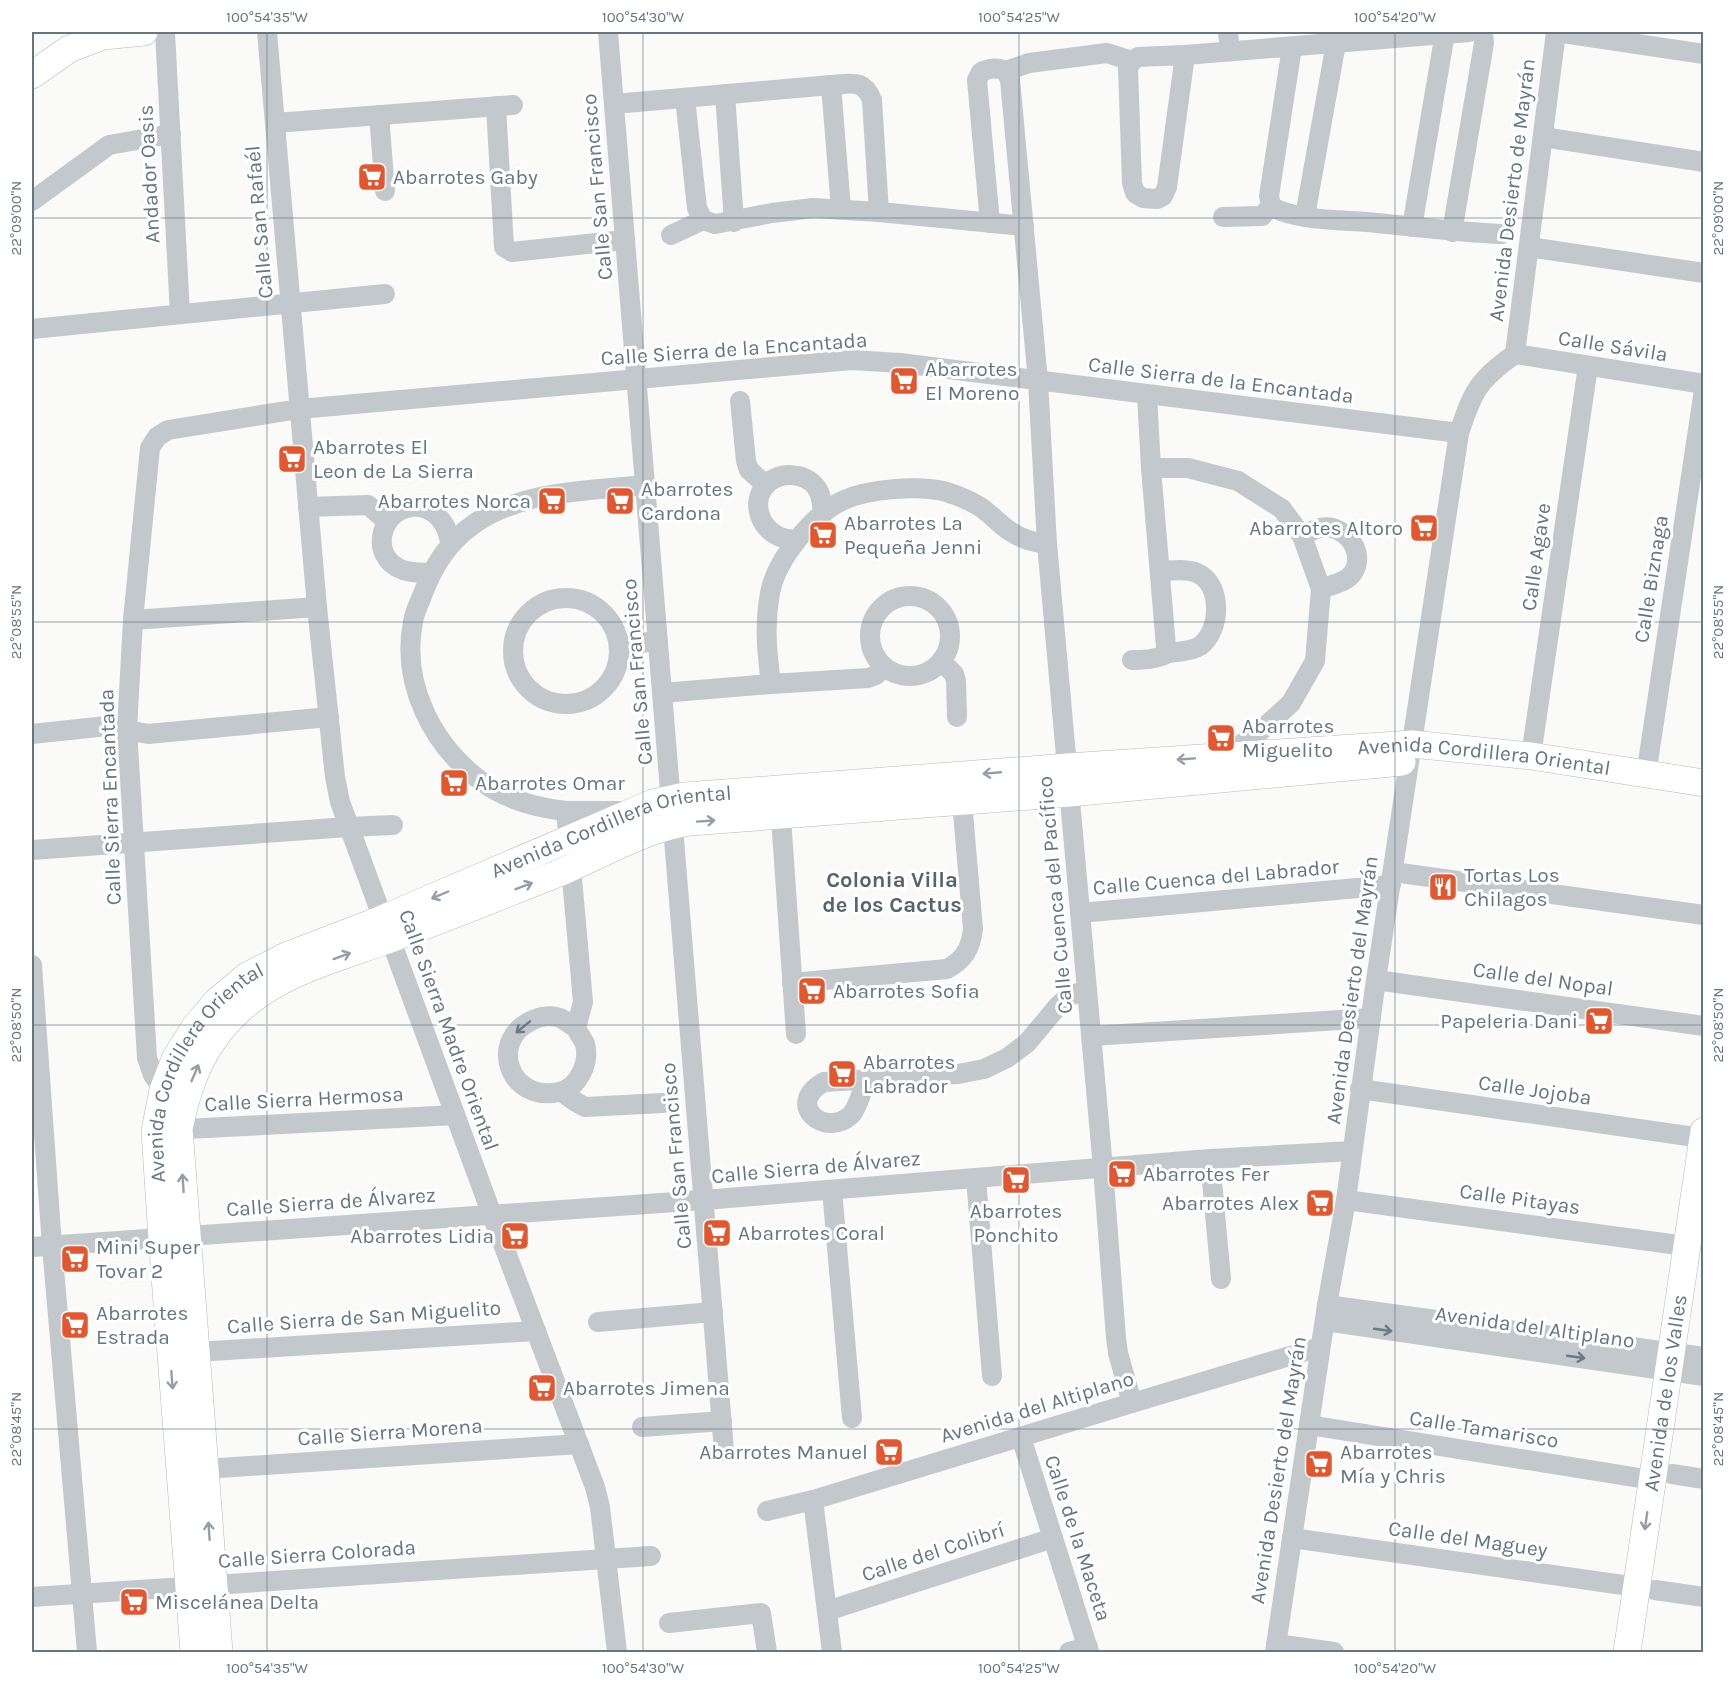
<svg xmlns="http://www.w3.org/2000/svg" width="1735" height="1684" viewBox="0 0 1735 1684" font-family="Karla,sans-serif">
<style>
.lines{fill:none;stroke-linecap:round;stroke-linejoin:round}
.secondary-casing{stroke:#b3babf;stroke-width:28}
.street{stroke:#c3c8cc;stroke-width:20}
.secondary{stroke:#fff;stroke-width:27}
.oneway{stroke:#939fa8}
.oneway2{stroke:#6a7a87}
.ticks{fill:none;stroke:#657683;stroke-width:1.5;stroke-opacity:0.45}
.labels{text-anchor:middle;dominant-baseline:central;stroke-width:6;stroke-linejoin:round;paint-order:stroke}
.street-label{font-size:21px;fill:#657683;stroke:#fff}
.poi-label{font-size:21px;fill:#657683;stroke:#fff;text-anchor:start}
.neighbourhood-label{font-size:22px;font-weight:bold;fill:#57646e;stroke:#fff}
.neatline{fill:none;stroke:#657683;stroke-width:2}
.ticks-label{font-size:15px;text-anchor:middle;fill:#657683}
</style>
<rect width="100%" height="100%" fill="#fafaf8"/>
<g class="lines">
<g class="secondary-casing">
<g id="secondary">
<path d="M32 75 69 49 103 36 144 32"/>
<path id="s1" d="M194 1652 162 1238 155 1131 163 1090 175 1059 195 1027 217 1001 247 976 286 956 382 919 653 803 685 796 1068 767 1412 744 1531 756 1704 783"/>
<path d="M219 1652 179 1129C188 1082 205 1039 243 1007 284 971 339 958 390 939 447 918 503 895 559 873 602 855 643 829 690 822L1070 793 1402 762"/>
<path id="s2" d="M1627 1652 1704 1131"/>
</g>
</g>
<g class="street">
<path d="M165 32 180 314"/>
<path d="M267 32 317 607 335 777 340 802 492 1215 595 1487 600 1507 617 1652"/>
<path d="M608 32 724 1451"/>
<path d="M1228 32 1230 51"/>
<path d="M1556 32 1704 54"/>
<path d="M1292 47 1269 196 1271 206C1291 220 1341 220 1366 222 1411 226 1456 232 1501 234"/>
<path d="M1185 55 1167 187 1163 196 1157 199 1143 198 1135 193 1132 183 1128 68 1132 61 1138 57 1185 55 1469 32"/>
<path d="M1006 71 1029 63 1107 53 1132 61"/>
<path d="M831 85 841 209"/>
<path d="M725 94 734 222"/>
<path d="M685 98 697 208 703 220 715 224 772 213 813 208 879 212 1024 226"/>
<path d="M614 104 831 85C851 84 863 78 872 100L879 212"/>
<path d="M496 106 504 247 512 252 625 240"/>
<path d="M379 115 385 191"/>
<path d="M275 123 513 105"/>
<path d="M1543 137 1704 162"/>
<path d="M32 201 109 145 171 134"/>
<path d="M1305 216 1336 43"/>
<path d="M1223 217 1262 216 1271 206"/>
<path d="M990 223 977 80 981 72C991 68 996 67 1006 71L1010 80 1038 381 1047 544 1103 1168 1116 1338 1118 1353 1132 1403"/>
<path d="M1412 227 1445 33"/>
<path d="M1452 232 1484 43 1483 34"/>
<path d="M671 235 703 220"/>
<path d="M1529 247 1704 273"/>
<path d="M32 329 385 294"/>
<path d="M1515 354 1556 32"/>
<path d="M1515 354 1704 384"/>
<path d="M1147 395 1151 468 1166 647 1171 652"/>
<path d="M740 401 746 461 749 470 766 485"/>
<path d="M1151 468H1188L1238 481 1282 509 1302 536 1321 589 1315 661 1291 703 1256 735 1224 755"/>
<path d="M308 507 368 505 387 521"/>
<path d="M1302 536C1307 534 1314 529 1320 528 1347 522 1371 559 1348 578 1341 583 1329 586 1321 589"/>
<path d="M796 540C790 539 783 539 778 536 759 527 751 501 766 485 779 471 804 472 816 487 822 495 822 504 823 514"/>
<path d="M430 573C421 573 412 573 403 570 366 557 381 503 420 507 431 509 440 517 445 526 448 532 449 538 451 544"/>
<circle cx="910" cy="636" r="40"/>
<circle cx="566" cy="651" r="53"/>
<path d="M133 620 317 607"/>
<path d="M620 645 658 641"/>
<path d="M1132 660C1140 660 1148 660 1155 658 1160 657 1164 655 1169 653 1179 651 1190 652 1200 646 1221 631 1223 584 1197 573 1187 568 1171 571 1160 571"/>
<path d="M941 661 954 674 956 681 957 717"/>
<path d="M771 684C767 652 764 626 770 593 776 560 813 514 844 500 869 489 917 485 943 491 954 494 968 500 977 505 990 512 1000 526 1013 533 1024 540 1034 542 1047 544"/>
<path d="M662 693 771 684 868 678 876 675 884 667"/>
<path d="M32 734 107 726 148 734 329 717"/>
<path d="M1531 756 1588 366"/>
<path d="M1646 775 1704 390"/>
<path d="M780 803 796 1034"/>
<path d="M566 811H626"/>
<path d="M32 850 348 827 393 825"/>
<path d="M1393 872 1704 915"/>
<path d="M1080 913 1391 885"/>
<path d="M32 965 52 1246 87 1652"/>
<path d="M1376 980 1704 1026"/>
<path d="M792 983 947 969C964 960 971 948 973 929L961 790"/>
<path d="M576 1028C571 1025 565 1020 560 1018 552 1015 541 1016 533 1020 488 1039 508 1103 559 1092 578 1088 590 1063 585 1044 583 1039 578 1033 576 1028L583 1002 566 811C537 808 505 799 481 781 432 745 401 683 413 622 414 613 419 604 422 596 433 566 448 542 474 524 523 490 588 491 645 485"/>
<path d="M1091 1036 1371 1018"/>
<path d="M866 1080C863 1089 857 1109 851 1115 825 1139 784 1104 824 1082L958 1074 984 1069 1007 1058 1027 1043 1058 1006 1069 996 1087 990"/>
<path d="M1360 1089 1702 1138"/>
<path d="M562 1092 576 1102 585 1107 663 1103"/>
<path d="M170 1098 153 1075 147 1058 127 729 133 620 150 448 157 437 168 430 299 409 851 360 900 363 1459 433"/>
<path d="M167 1130 455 1115"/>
<path d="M1210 1159 1221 1279"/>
<path d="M976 1178 992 1376"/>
<path d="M832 1190 852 1418"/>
<path d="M1346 1200 1686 1246"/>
<path d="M32 1247 704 1200 1210 1159 1352 1151"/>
<path d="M1327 1305 1704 1357"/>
<path d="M1325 1321 1704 1376"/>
<path d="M598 1322 713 1312"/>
<path d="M196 1352 536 1331"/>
<path d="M1309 1425 1652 1480"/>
<path d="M642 1427 722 1421"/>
<path d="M1021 1437 1089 1652"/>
<path d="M205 1469 579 1444"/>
<path d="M1672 1474 1704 1479"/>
<path d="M813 1500 832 1652"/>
<path d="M767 1511 813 1500 1132 1403 1320 1347"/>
<path d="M1292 1538 1637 1587"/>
<path d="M1655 1590 1704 1597"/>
<path d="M32 1597 651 1556"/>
<path d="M827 1611 1053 1538"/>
<path d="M669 1623 761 1613 767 1652"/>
<path d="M1276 1644 1334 1652"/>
<path d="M1069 1652 1088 1647"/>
<path d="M1275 1652 1327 1305 1346 1200 1376 980 1459 433C1473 391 1478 380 1515 354"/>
</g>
<use href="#secondary" class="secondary"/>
</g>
<defs><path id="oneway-shaft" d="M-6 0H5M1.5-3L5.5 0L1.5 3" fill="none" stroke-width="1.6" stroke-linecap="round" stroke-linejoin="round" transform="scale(1.5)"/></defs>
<g class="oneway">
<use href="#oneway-shaft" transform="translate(1186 759) rotate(176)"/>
<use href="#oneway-shaft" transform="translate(992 773) rotate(175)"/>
<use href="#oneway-shaft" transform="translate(706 821) rotate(-4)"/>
<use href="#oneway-shaft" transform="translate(524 886) rotate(-21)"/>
<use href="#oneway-shaft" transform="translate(440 895) rotate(157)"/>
<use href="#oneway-shaft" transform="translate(342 956) rotate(-20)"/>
<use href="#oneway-shaft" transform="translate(195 1073) rotate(-67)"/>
<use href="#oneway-shaft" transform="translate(183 1183) rotate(-94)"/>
<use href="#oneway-shaft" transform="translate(172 1380) rotate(86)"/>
<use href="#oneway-shaft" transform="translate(1646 1521) rotate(98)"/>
<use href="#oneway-shaft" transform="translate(209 1531) rotate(-94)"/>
</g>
<g class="oneway2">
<use href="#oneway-shaft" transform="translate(523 1027) rotate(141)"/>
<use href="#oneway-shaft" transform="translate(1383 1330) rotate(8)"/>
<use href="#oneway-shaft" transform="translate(1576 1357) rotate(8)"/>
</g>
<path class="ticks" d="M267 32V1652M643 32V1652M1019 32V1652M1395 32V1652M32 218H1704M32 622H1704M32 1025H1704M32 1429H1704"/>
<defs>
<g id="supermarket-square" transform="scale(1.5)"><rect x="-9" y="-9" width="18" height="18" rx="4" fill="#e4572e" stroke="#fff"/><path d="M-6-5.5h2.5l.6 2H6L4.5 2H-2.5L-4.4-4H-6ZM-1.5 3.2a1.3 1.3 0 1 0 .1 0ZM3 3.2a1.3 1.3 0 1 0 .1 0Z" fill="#fff"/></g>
<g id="restaurant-square" transform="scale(1.5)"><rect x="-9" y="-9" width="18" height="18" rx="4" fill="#e4572e" stroke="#fff"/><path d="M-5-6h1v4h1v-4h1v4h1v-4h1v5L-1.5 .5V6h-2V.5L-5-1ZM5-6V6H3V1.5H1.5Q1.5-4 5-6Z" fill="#fff"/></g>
</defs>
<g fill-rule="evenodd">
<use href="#supermarket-square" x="372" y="177"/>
<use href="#supermarket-square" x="904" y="381"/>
<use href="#supermarket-square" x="292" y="459"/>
<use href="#supermarket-square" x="552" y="501"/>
<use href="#supermarket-square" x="620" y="501"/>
<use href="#supermarket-square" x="1424" y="528"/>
<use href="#supermarket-square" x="823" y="535"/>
<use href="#supermarket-square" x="1221" y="738"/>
<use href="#supermarket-square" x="454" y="783"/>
<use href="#restaurant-square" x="1443" y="887"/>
<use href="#supermarket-square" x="812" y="991"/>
<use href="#supermarket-square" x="1599" y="1021"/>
<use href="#supermarket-square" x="842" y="1074"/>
<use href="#supermarket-square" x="1122" y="1174"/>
<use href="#supermarket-square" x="1016" y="1180"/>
<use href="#supermarket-square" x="1320" y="1203"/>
<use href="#supermarket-square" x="717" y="1233"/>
<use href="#supermarket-square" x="515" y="1236"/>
<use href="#supermarket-square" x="75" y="1259"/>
<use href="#supermarket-square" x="75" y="1325"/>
<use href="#supermarket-square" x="542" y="1388"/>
<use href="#supermarket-square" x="889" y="1452"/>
<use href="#supermarket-square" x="1319" y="1464"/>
<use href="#supermarket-square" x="134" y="1602"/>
</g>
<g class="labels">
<g class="street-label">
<text transform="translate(149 174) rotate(-93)">Andador Oasis</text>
<text transform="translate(597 187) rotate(-95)">Calle San Francisco</text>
<text transform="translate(1512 190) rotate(-83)">Avenida Desierto de Mayrán</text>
<text transform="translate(259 222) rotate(-95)">Calle San Rafaél</text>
<text transform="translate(1613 346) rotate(9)">Calle Sávila</text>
<text transform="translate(734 349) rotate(-4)">Calle Sierra de la Encantada</text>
<text transform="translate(1221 380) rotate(7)">Calle Sierra de la Encantada</text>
<text transform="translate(1536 557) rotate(-82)">Calle Agave</text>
<text transform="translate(1651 579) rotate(-81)">Calle Biznaga</text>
<text transform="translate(637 672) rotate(-95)">Calle San Francisco</text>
<text stroke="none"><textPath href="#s1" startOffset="1984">Avenida Cordillera Oriental</textPath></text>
<text transform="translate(110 797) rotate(-92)">Calle Sierra Encantada</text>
<text stroke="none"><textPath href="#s1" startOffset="1102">Avenida Cordillera Oriental</textPath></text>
<text transform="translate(1216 877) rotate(-5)">Calle Cuenca del Labrador</text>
<text transform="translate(1055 895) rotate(-95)">Calle Cuenca del Pacífico</text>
<text transform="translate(1543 979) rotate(8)">Calle del Nopal</text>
<text transform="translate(1352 990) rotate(-82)">Avenida Desierto del Mayrán</text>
<text transform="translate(449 1030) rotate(70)">Calle Sierra Madre Oriental</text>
<text stroke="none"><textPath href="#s1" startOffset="598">Avenida Cordillera Oriental</textPath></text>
<text transform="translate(1535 1090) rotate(8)">Calle Jojoba</text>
<text transform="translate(304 1099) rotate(-3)">Calle Sierra Hermosa</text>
<text transform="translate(676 1156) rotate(-95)">Calle San Francisco</text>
<text transform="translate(816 1167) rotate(-5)">Calle Sierra de Álvarez</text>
<text transform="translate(1520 1199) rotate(8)">Calle Pitayas</text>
<text transform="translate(331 1202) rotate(-4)">Calle Sierra de Álvarez</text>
<text transform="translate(364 1317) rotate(-4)">Calle Sierra de San Miguelito</text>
<text transform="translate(1535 1327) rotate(8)">Avenida del Altiplano</text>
<text stroke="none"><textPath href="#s2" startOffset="262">Avenida de los Valles</textPath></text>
<text transform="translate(1037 1407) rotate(-17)">Avenida del Altiplano</text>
<text transform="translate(1484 1429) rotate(9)">Calle Tamarisco</text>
<text transform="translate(390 1432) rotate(-4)">Calle Sierra Morena</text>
<text transform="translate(1278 1470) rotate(-81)">Avenida Desierto del Mayrán</text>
<text transform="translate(1078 1538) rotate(72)">Calle de la Maceta</text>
<text transform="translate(1468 1539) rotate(8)">Calle del Maguey</text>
<text transform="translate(933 1552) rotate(-18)">Calle del Colibrí</text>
<text transform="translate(317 1554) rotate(-4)">Calle Sierra Colorada</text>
</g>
<g class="poi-label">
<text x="393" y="177">Abarrotes Gaby</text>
<text x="925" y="369">Abarrotes<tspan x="925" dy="24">El Moreno</tspan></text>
<text x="313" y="447">Abarrotes El<tspan x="313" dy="24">Leon de La Sierra</tspan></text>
<text x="641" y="489">Abarrotes<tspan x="641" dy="24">Cardona</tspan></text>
<text x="531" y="501" text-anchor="end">Abarrotes Norca</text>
<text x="844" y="523">Abarrotes La<tspan x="844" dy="24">Pequeña Jenni</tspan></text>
<text x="1403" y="528" text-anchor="end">Abarrotes Altoro</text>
<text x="1242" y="726">Abarrotes<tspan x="1242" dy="24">Miguelito</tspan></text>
<text x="475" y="783">Abarrotes Omar</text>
<text x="1464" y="875">Tortas Los<tspan x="1464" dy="24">Chilagos</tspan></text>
<text x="833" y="991">Abarrotes Sofia</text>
<text x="1578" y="1021" text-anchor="end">Papeleria Dani</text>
<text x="863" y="1062">Abarrotes<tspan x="863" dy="24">Labrador</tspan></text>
<text x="1143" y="1174">Abarrotes Fer</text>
<text x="1299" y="1203" text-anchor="end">Abarrotes Alex</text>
<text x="1016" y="1211" text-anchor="middle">Abarrotes<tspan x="1016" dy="24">Ponchito</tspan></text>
<text x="738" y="1233">Abarrotes Coral</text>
<text x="494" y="1236" text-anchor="end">Abarrotes Lidia</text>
<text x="96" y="1247">Mini Super<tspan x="96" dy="24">Tovar 2</tspan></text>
<text x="96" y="1313">Abarrotes<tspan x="96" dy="24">Estrada</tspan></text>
<text x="563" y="1388">Abarrotes Jimena</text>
<text x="868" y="1452" text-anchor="end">Abarrotes Manuel</text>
<text x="1340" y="1452">Abarrotes<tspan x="1340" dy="24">Mía y Chris</tspan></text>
<text x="155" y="1602">Miscelánea Delta</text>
</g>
<g class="neighbourhood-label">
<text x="892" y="880">Colonia Villa<tspan x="892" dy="25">de los Cactus</tspan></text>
</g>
</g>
<rect width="1735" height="1684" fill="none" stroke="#ffffff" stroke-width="66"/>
<rect x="33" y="33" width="1669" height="1618" class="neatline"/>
<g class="ticks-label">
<text x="267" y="22">100°54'35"W</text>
<text x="643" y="22">100°54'30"W</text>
<text x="1019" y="22">100°54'25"W</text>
<text x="1395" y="22">100°54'20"W</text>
<text transform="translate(16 218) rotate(-90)" y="5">22°09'00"N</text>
<text transform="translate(1718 218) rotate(-90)" y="5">22°09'00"N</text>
<text transform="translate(16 622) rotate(-90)" y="5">22°08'55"N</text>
<text transform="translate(1718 622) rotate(-90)" y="5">22°08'55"N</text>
<text transform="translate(16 1025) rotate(-90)" y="5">22°08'50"N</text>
<text transform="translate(1718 1025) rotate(-90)" y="5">22°08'50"N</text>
<text transform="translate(16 1429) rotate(-90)" y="5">22°08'45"N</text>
<text transform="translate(1718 1429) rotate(-90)" y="5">22°08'45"N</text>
<text x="267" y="1673">100°54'35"W</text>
<text x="643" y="1673">100°54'30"W</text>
<text x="1019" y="1673">100°54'25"W</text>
<text x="1395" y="1673">100°54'20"W</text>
</g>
</svg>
